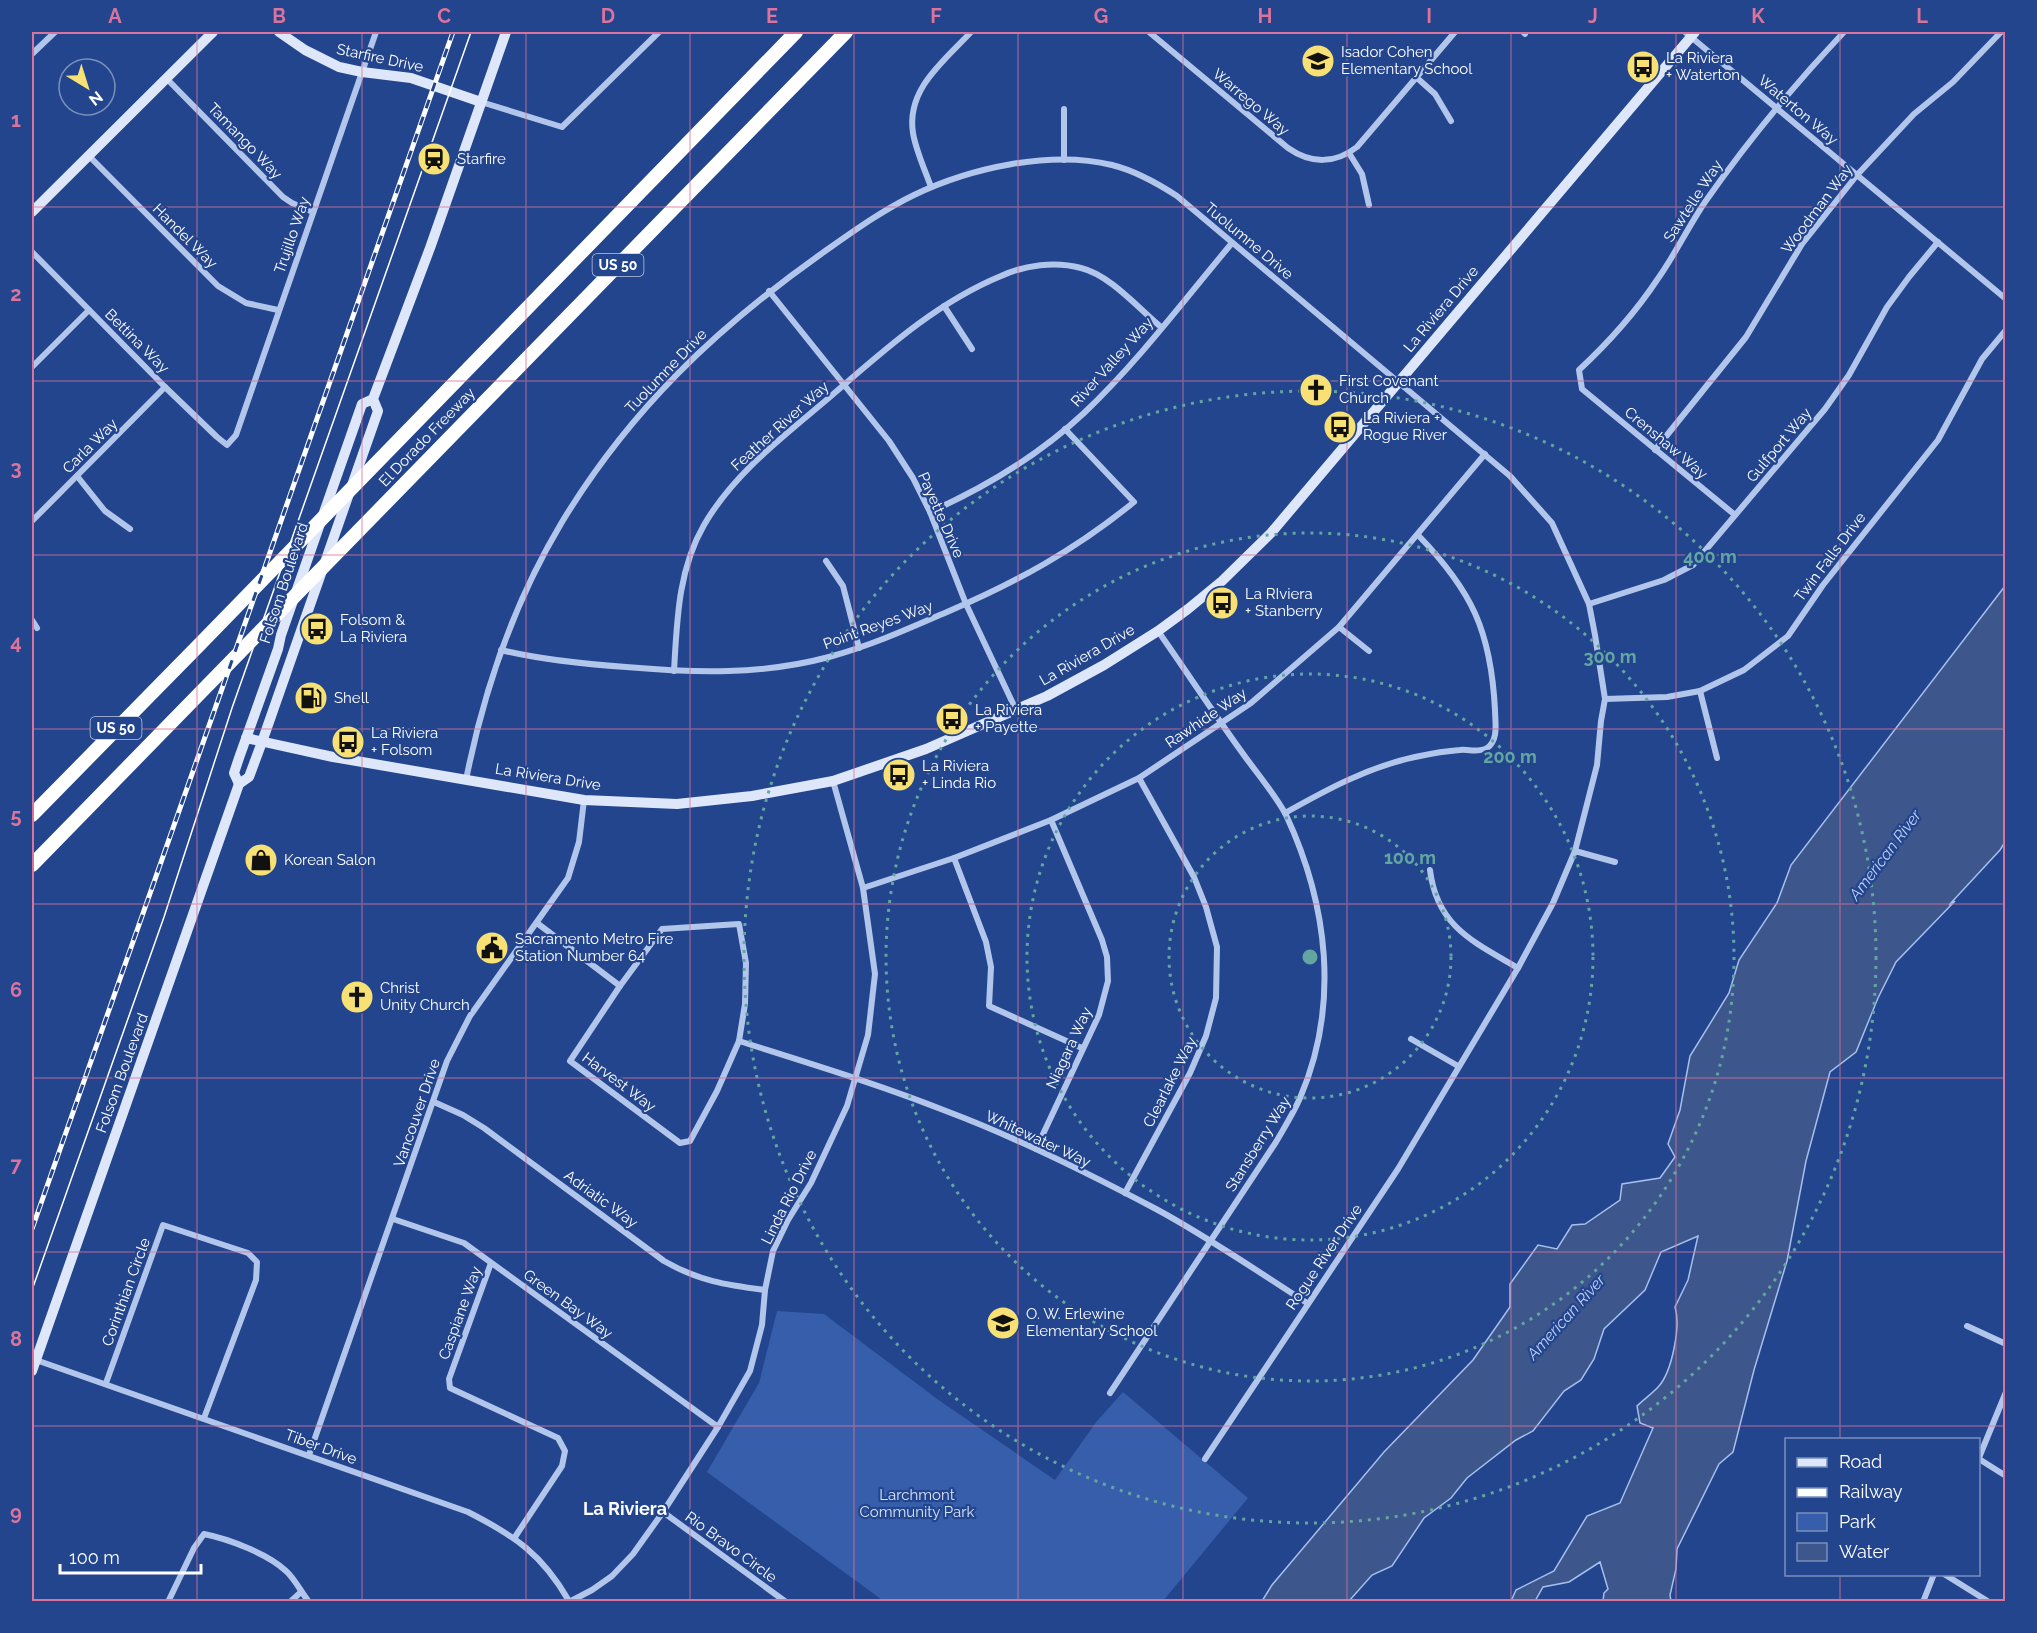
<svg xmlns="http://www.w3.org/2000/svg" width="2037" height="1633" viewBox="0 0 2037 1633" font-family="Raleway,sans-serif">
<style>
.green{fill:#375eab}
.water{fill:#3d568b;stroke:#a6bfed;stroke-width:1.5}
.lines{fill:none;stroke-linecap:round;stroke-linejoin:round}
.street{stroke:#b2c6ec;stroke-width:6}
.secondary{stroke:#dee7f9;stroke-width:10}
.highway{stroke:#fff;stroke-width:14}
.tram{stroke:#fff;stroke-width:1.5}
.rail-casing{stroke:#fff;stroke-width:5}
.rail{stroke:#23458e;stroke-width:3;stroke-dasharray:9;stroke-linecap:butt}
.grid{fill:none;stroke:#da749d;stroke-width:1.5;stroke-opacity:0.55}
.ring{fill:none;stroke:#63a6a1;stroke-width:3;stroke-dasharray:3 6}
.labels{text-anchor:middle;dominant-baseline:central;stroke-width:4.5;stroke-linejoin:round;paint-order:stroke}
.shield{fill:#23458e;stroke:#bdc7dd;stroke-width:1.5}
.shield-label{font-size:14px;font-weight:bold;fill:#fff}
.poi-label{font-size:15px;fill:#fff;stroke:#23458e;text-anchor:start}
.street-label{font-size:15px;fill:#fff;stroke:#23458e}
.park-label{font-size:15px;fill:#d7e3f9;stroke:#23458e}
.water-label{font-size:16px;font-style:italic;fill:#bed0f3;stroke:#23458e}
.quarter-label{font-size:18px;font-weight:bold;fill:#fff;stroke:#23458e}
.centre{fill:#63a6a1;stroke:#23458e;stroke-width:3}
.ring-label{font-size:18px;text-anchor:middle;font-weight:bold;fill:#63a6a1;stroke:#23458e;stroke-width:4.5;stroke-linejoin:round;paint-order:stroke}
.neatline{fill:none;stroke:#da749d;stroke-width:2}
.grid-label{font-size:20px;text-anchor:middle;font-weight:bold;fill:#da749d}
</style>
<rect width="100%" height="100%" fill="#23458e"/>
<path class="green" d="M777 1311 824 1314 940 1401 1055 1480 1097 1421 1123 1392 1248 1498 1163 1601 885 1602 707 1472 759 1383Z"/>
<path class="water" d="M2005 586V842L2000 850 1949 905 1955 901 1896 962 1878 998 1856 1052 1830 1072 1806 1161 1787 1261 1754 1370 1733 1452 1719 1464 1677 1549 1676 1569 1670 1595 1671 1601H1603L1604 1593 1608 1589 1600 1562 1569 1582 1543 1587 1535 1601H1511L1516 1590 1554 1571 1587 1516 1620 1503 1653 1428 1640 1423 1637 1406C1644 1399 1653 1393 1659 1386 1672 1371 1681 1326 1675 1307L1688 1280 1698 1236 1661 1252 1645 1290 1604 1329 1594 1359 1581 1380 1564 1391 1533 1431 1516 1440 1467 1478 1451 1498 1424 1518 1392 1566 1372 1575 1349 1601H1262L1272 1585 1384 1452 1473 1360 1510 1307V1284L1538 1245 1557 1249 1572 1225 1585 1224 1620 1200 1622 1184 1660 1178 1675 1157 1668 1144 1680 1110 1690 1056 1729 993 1739 960 1777 903 1791 865Z"/>
<g class="lines">
<g class="street">
<path d="M1149 32 1288 148C1311 164 1335 164 1357 147L1455 32"/>
<path d="M1523 32 1525 34"/>
<path d="M1685 32 2006 299"/>
<path d="M32 54 55 32"/>
<path d="M1416 77 1435 94 1451 121"/>
<path d="M166 78 283 197 292 203 313 212"/>
<path d="M481 102 562 127 659 32"/>
<path d="M1064 109V160"/>
<path d="M1349 153 1362 174 1369 205"/>
<path d="M88 155 218 286 246 303 278 310"/>
<path d="M931 187C925 170 916 151 913 133 906 89 944 61 971 32"/>
<path d="M32 252 165 387 217 437 227 445 236 435 376 32"/>
<path d="M769 291 889 441 913 478 930 512 966 604 1016 710"/>
<path d="M944 306 972 349"/>
<path d="M32 367 89 310"/>
<path d="M1655 450 1746 337 1802 244 1857 175 1914 114 1953 82 2001 32"/>
<path d="M77 476 105 511 130 529"/>
<path d="M930 512C986 487 1039 455 1084 413 1137 363 1185 299 1232 243"/>
<path d="M1735 515 1582 389 1579 370C1608 343 1635 313 1657 280 1675 255 1688 227 1705 202 1747 142 1794 85 1844 32"/>
<path d="M32 521 165 387"/>
<path d="M826 561 843 586 859 648"/>
<path d="M1589 604 1664 580 1693 565 1825 409 1849 375 1887 307 1909 277 1938 242"/>
<path d="M32 620 37 628"/>
<path d="M1339 627 1369 651"/>
<path d="M501 650C542 660 584 664 626 667 695 673 762 675 829 657 870 646 908 629 947 612 1017 582 1075 550 1134 502L1065 429"/>
<path d="M674 671C677 621 678 570 704 525 733 475 780 439 824 402 879 355 933 304 1001 276 1025 265 1055 261 1081 268 1110 275 1138 308 1161 327"/>
<path d="M1700 691 1717 758"/>
<path d="M1605 699 1667 697 1700 691 1744 670 1788 636 1823 585 1938 440 1982 359 2006 330"/>
<path d="M466 780C484 689 514 602 562 522 630 410 715 329 821 254 851 233 881 211 914 195 970 168 1050 150 1112 165 1136 171 1157 183 1177 196L1510 476 1552 523 1589 604 1595 635 1605 699 1601 721 1597 765 1575 851 1553 903 1518 968 1398 1169 1205 1459"/>
<path d="M1285 813C1326 790 1368 767 1415 757 1429 754 1445 751 1460 750 1469 749 1478 753 1487 748 1499 740 1495 722 1495 710 1491 631 1472 591 1418 535"/>
<path d="M1575 851 1615 862"/>
<path d="M954 858 986 942 991 967 989 1006 1082 1048"/>
<path d="M1430 870C1437 927 1474 942 1518 968"/>
<path d="M863 888 954 858 1051 820 1139 778 1251 703 1339 627 1485 454"/>
<path d="M537 923 620 986"/>
<path d="M739 924 746 963 745 1004 739 1041 717 1091 690 1141 680 1143 570 1061 620 986 662 929Z"/>
<path d="M1411 1039 1458 1066"/>
<path d="M739 1041C808 1063 878 1084 946 1111 1018 1138 1088 1173 1156 1209 1208 1237 1257 1271 1307 1303"/>
<path d="M434 1102 463 1115 484 1128 664 1261C699 1281 726 1285 765 1290"/>
<path d="M1036 1149 1099 1015 1108 981 1107 957 1102 940 1051 820"/>
<path d="M1125 1193 1190 1073 1206 1036 1216 998 1217 947 1206 907 1194 877 1139 778"/>
<path d="M393 1219 464 1243 718 1427"/>
<path d="M491 1263 449 1379 450 1388 558 1438 565 1451 562 1466 515 1537"/>
<path d="M1967 1326 2006 1344"/>
<path d="M36 1360 468 1512C515 1536 542 1554 569 1601"/>
<path d="M106 1383 163 1225 248 1253 257 1262 256 1280 204 1418"/>
<path d="M1110 1393 1276 1142C1284 1128 1293 1114 1300 1098 1340 1005 1328 905 1286 815 1275 794 1255 771 1241 751 1213 712 1186 671 1158 631"/>
<path d="M309 1455 447 1061 470 1016 568 878 579 842 584 800"/>
<path d="M1979 1459 2006 1476"/>
<path d="M1978 1460 2006 1392"/>
<path d="M663 1512 786 1602"/>
<path d="M1944 1574 1989 1602"/>
<path d="M168 1602 194 1548 204 1534C229 1539 268 1554 286 1571 295 1579 301 1592 309 1602"/>
<path d="M290 1602 301 1592"/>
<path d="M569 1602 592 1590 612 1576 633 1554 663 1512 718 1427 750 1371 762 1325 765 1290 773 1251 788 1220 811 1183 847 1106 868 1035 875 974 863 888 833 781"/>
<path d="M1923 1602 1934 1574"/>
</g>
<g class="secondary">
<path d="M279 32 305 50 339 67 362 72 411 78 481 102"/>
<path d="M32 212 213 32"/>
<path d="M246 738 333 757 584 800 677 804 752 796 833 781 926 749 1047 696 1104 665 1158 631 1188 609 1222 581 1271 533 1695 32"/>
<path d="M239 784 234 773 239 758 278 649 281 635 362 404 373 399"/>
<path d="M32 1371 239 784 249 777 262 742 378 411 373 399 430 248 506 32"/>
</g>
<g class="highway">
<path d="M32 815 201 643 796 32"/>
<path d="M32 865 846 32"/>
</g>
<path class="tram" d="M32 1290 164 917 232 708 471 32"/>
<g class="rail-casing">
<path id="rail" d="M32 1229 453 32"/>
</g>
<use href="#rail" class="rail"/>
</g>
<path class="grid" d="M197 32V1602M362 32V1602M526 32V1602M690 32V1602M854 32V1602M1018 32V1602M1183 32V1602M1347 32V1602M1511 32V1602M1676 32V1602M1840 32V1440M32 207H2006M32 381H2006M32 555H2006M32 729H2006M32 904H2006M32 1078H2006M32 1252H2006M32 1426H2006M1840 1574V1602"/>
<g class="ring">
<circle cx="1310" cy="957" r="141"/>
<circle cx="1310" cy="957" r="283"/>
<circle cx="1310" cy="957" r="424"/>
<circle cx="1310" cy="957" r="566"/>
</g>
<defs>
<g id="school-disc" transform="scale(1.725)"><circle r="9.5" fill="#f7e175" stroke="#23458e"/><path d="M0-5L7-2L0 1L-7-2ZM-4 1L0 2.5L4 1V4Q0 6-4 4Z" fill="#111"/></g>
<g id="bus-disc" transform="scale(1.725)"><circle r="9.5" fill="#f7e175" stroke="#23458e"/><path d="M-5-6H5V4H4V6H2V4H-2V6H-4V4H-5ZM-3.5-4V0h7V-4ZM-3.5 1.2v1.5H-2V1.2ZM2 1.2v1.5H3.5V1.2Z" fill="#111"/></g>
<g id="station-disc" transform="scale(1.725)"><circle r="9.5" fill="#f7e175" stroke="#23458e"/><path d="M-3-6H3Q5-6 5-4V2Q5 4 3 4L4.5 6H3L1.5 4h-3L-3 6H-4.5L-3 4Q-5 4-5 2V-4Q-5-6-3-6ZM-3.5-4v3h7v-3ZM-3.5 1v1.5H-2V1ZM2 1v1.5H3.5V1Z" fill="#111"/></g>
<g id="church-disc" transform="scale(1.725)"><circle r="9.5" fill="#f7e175" stroke="#23458e"/><path d="M-1.2-6h2.4v3.5h3.3v2.4h-3.3V6h-2.4V-.1h-3.3v-2.4h3.3Z" fill="#111"/></g>
<g id="fuel-disc" transform="scale(1.725)"><circle r="9.5" fill="#f7e175" stroke="#23458e"/><path d="M-5.5-6h7V0h2V4h1.3V-2.5L3-4.5l.8-.8L6-3V5H2.5V1h-1V6h-7ZM-4.2-4.7v3.2H.2V-4.7Z" fill="#111"/></g>
<g id="shop-disc" transform="scale(1.725)"><circle r="9.5" fill="#f7e175" stroke="#23458e"/><path d="M-5-2.5h2.3a2.7 3.5 0 0 1 5.4 0H5L5.5 6h-11ZM-1.5-2.5h3a1.5 2.3 0 0 0-3 0Z" fill="#111"/></g>
<g id="civic-disc" transform="scale(1.725)"><circle r="9.5" fill="#f7e175" stroke="#23458e"/><path d="M-.6-6.5H3V-4.5H.6V-3L4-1V1h2V6H-6V1h2V-1L-.6-3ZM-1.2 2.5V6h2.4V2.5Z" fill="#111"/></g>
</defs>
<g fill-rule="evenodd">
<use href="#school-disc" x="1318" y="61"/>
<use href="#bus-disc" x="1643" y="67"/>
<use href="#station-disc" x="434" y="159"/>
<use href="#church-disc" x="1316" y="390"/>
<use href="#bus-disc" x="1340" y="427"/>
<use href="#bus-disc" x="1222" y="603"/>
<use href="#bus-disc" x="317" y="629"/>
<use href="#fuel-disc" x="311" y="698"/>
<use href="#bus-disc" x="952" y="719"/>
<use href="#bus-disc" x="348" y="742"/>
<use href="#bus-disc" x="899" y="775"/>
<use href="#shop-disc" x="261" y="860"/>
<use href="#civic-disc" x="492" y="948"/>
<use href="#church-disc" x="357" y="997"/>
<use href="#school-disc" x="1003" y="1323"/>
</g>
<g class="labels">
<g class="shield">
<rect x="592.5" y="254" width="51" height="22" rx="4.5"/>
<rect x="90.5" y="717" width="51" height="22" rx="4.5"/>
</g>
<g class="shield-label">
<text x="618" y="265">US 50</text>
<text x="116" y="728">US 50</text>
</g>
<g class="poi-label">
<text x="1341" y="52">Isador Cohen<tspan x="1341" dy="17">Elementary School</tspan></text>
<text x="1666" y="58">La Riviera<tspan x="1666" dy="17">+ Waterton</tspan></text>
<text x="457" y="159">Starfire</text>
<text x="1339" y="381">First Covenant<tspan x="1339" dy="17">Church</tspan></text>
<text x="1363" y="418">La Riviera +<tspan x="1363" dy="17">Rogue River</tspan></text>
<text x="1245" y="594">La RIviera<tspan x="1245" dy="17">+ Stanberry</tspan></text>
<text x="340" y="620">Folsom &amp;<tspan x="340" dy="17">La Riviera</tspan></text>
<text x="334" y="698">Shell</text>
<text x="975" y="710">La Riviera<tspan x="975" dy="17">+ Payette</tspan></text>
<text x="371" y="733">La Riviera<tspan x="371" dy="17">+ Folsom</tspan></text>
<text x="922" y="766">La Riviera<tspan x="922" dy="17">+ Linda Rio</tspan></text>
<text x="284" y="860">Korean Salon</text>
<text x="515" y="939">Sacramento Metro Fire<tspan x="515" dy="17">Station Number 64</tspan></text>
<text x="380" y="988">Christ<tspan x="380" dy="17">Unity Church</tspan></text>
<text x="1026" y="1314">O. W. Erlewine<tspan x="1026" dy="17">Elementary School</tspan></text>
</g>
<g class="street-label">
<text transform="translate(380 58) rotate(12)">Starfire Drive</text>
<text transform="translate(1251 102) rotate(40)">Warrego Way</text>
<text transform="translate(1798 110) rotate(40)">Waterton Way</text>
<text transform="translate(245 141) rotate(46)">Tamango Way</text>
<text transform="translate(1693 201) rotate(-57)">Sawtelle Way</text>
<text transform="translate(1817 209) rotate(-53)">Woodman Way</text>
<text transform="translate(292 235) rotate(-71)">Trujillo Way</text>
<text transform="translate(185 236) rotate(45)">Handel Way</text>
<text transform="translate(1249 241) rotate(40)">Tuolumne Drive</text>
<text transform="translate(1441 309) rotate(-50)">La Riviera Drive</text>
<text transform="translate(137 341) rotate(45)">Bettina Way</text>
<text transform="translate(1112 362) rotate(-48)">River Valley Way</text>
<text transform="translate(666 371) rotate(-46)">Tuolumne Drive</text>
<text transform="translate(780 426) rotate(-42)">Feather River Way</text>
<text transform="translate(427 437) rotate(-46)">El Dorado Freeway</text>
<text transform="translate(1666 443) rotate(40)">Crenshaw Way</text>
<text transform="translate(1779 445) rotate(-50)">Gulfport Way</text>
<text transform="translate(90 446) rotate(-45)">Carla Way</text>
<text transform="translate(941 515) rotate(66)">Payette Drive</text>
<text transform="translate(1830 557) rotate(-53)">Twin Falls Drive</text>
<text transform="translate(284 583) rotate(-72)">Folsom Boulevard</text>
<text transform="translate(878 625) rotate(-20)">Point Reyes Way</text>
<text transform="translate(1087 655) rotate(-30)">La Riviera Drive</text>
<text transform="translate(1206 718) rotate(-34)">Rawhide Way</text>
<text transform="translate(548 777) rotate(9)">La Riviera Drive</text>
<text transform="translate(1069 1048) rotate(-65)">Niagara Way</text>
<text transform="translate(122 1073) rotate(-70)">Folsom Boulevard</text>
<text transform="translate(619 1082) rotate(37)">Harvest Way</text>
<text transform="translate(1170 1082) rotate(-63)">Clearlake Way</text>
<text transform="translate(417 1113) rotate(-71)">Vancouver Drive</text>
<text transform="translate(1038 1139) rotate(25)">Whitewater Way</text>
<text transform="translate(1258 1144) rotate(-58)">Stansberry Way</text>
<text transform="translate(789 1197) rotate(-63)">Linda Rio Drive</text>
<text transform="translate(601 1199) rotate(36)">Adriatic Way</text>
<text transform="translate(1324 1257) rotate(-56)">Rogue River Drive</text>
<text transform="translate(126 1292) rotate(-70)">Corinthian Circle</text>
<text transform="translate(568 1304) rotate(36)">Green Bay Way</text>
<text transform="translate(460 1313) rotate(-70)">Caspiane Way</text>
<text transform="translate(321 1447) rotate(20)">Tiber Drive</text>
<text transform="translate(731 1547) rotate(36)">Rio Bravo Circle</text>
</g>
<g class="park-label">
<text x="917" y="1495">Larchmont<tspan x="917" dy="17">Community Park</tspan></text>
</g>
<g class="water-label">
<text transform="translate(1885 855) rotate(-53)">American River</text>
<text transform="translate(1566 1317) rotate(-48)">American River</text>
</g>
<g class="quarter-label">
<text x="625" y="1508">La Riviera</text>
</g>
</g>
<circle cx="1310" cy="957" r="9" class="centre"/>
<g class="ring-label">
<text x="1710" y="563">400 m</text>
<text x="1610" y="663">300 m</text>
<text x="1510" y="763">200 m</text>
<text x="1410" y="864">100 m</text>
</g>
<rect width="2037" height="1633" fill="none" stroke="#23458e" stroke-width="66"/>
<rect x="1785" y="1438" width="195" height="138" fill="#23458e" stroke="#7b8fbb" stroke-width="1.5"/>
<rect x="1797" y="1458" width="30" height="9" fill="#dee7f9" stroke="#7b8fbb" stroke-width="1.5"/>
<text x="1839" y="1468" font-size="18" fill="#ffffff">Road</text>
<rect x="1797" y="1488" width="30" height="9" fill="#ffffff" stroke="#7b8fbb" stroke-width="1.5"/>
<text x="1839" y="1498" font-size="18" fill="#ffffff">Railway</text>
<rect x="1797" y="1513" width="30" height="18" fill="#375eab" stroke="#7b8fbb" stroke-width="1.5"/>
<text x="1839" y="1528" font-size="18" fill="#ffffff">Park</text>
<rect x="1797" y="1543" width="30" height="18" fill="#3d568b" stroke="#7b8fbb" stroke-width="1.5"/>
<text x="1839" y="1558" font-size="18" fill="#ffffff">Water</text>
<g transform="translate(87 87) rotate(142)"><circle r="28" fill="#23458e" stroke="#7b8fbb" stroke-width="1.5"/>
<path d="M0-4.5L10 22L0 15L-10 22Z" fill="#f7e175"/>
<text y="-9" font-size="16" font-weight="bold" text-anchor="middle" fill="#ffffff">N</text>
</g>
<path d="M60 1564v9h141v-9" fill="none" stroke="#ffffff" stroke-width="3"/>
<text x="69" y="1564" font-size="18" fill="#ffffff" stroke="#23458e" stroke-width="4.5" paint-order="stroke">100 m</text>
<rect x="33" y="33" width="1971" height="1567" class="neatline"/>
<g class="grid-label">
<text x="115" y="23">A</text>
<text x="279" y="23">B</text>
<text x="444" y="23">C</text>
<text x="608" y="23">D</text>
<text x="772" y="23">E</text>
<text x="936" y="23">F</text>
<text x="1101" y="23">G</text>
<text x="1265" y="23">H</text>
<text x="1429" y="23">I</text>
<text x="1593" y="23">J</text>
<text x="1758" y="23">K</text>
<text x="1922" y="23">L</text>
<text x="16" y="127">1</text>
<text x="16" y="301">2</text>
<text x="16" y="475">3</text>
<text x="16" y="649">4</text>
<text x="16" y="823">5</text>
<text x="16" y="997">6</text>
<text x="16" y="1172">7</text>
<text x="16" y="1346">8</text>
<text x="16" y="1520">9</text>
</g>
</svg>
